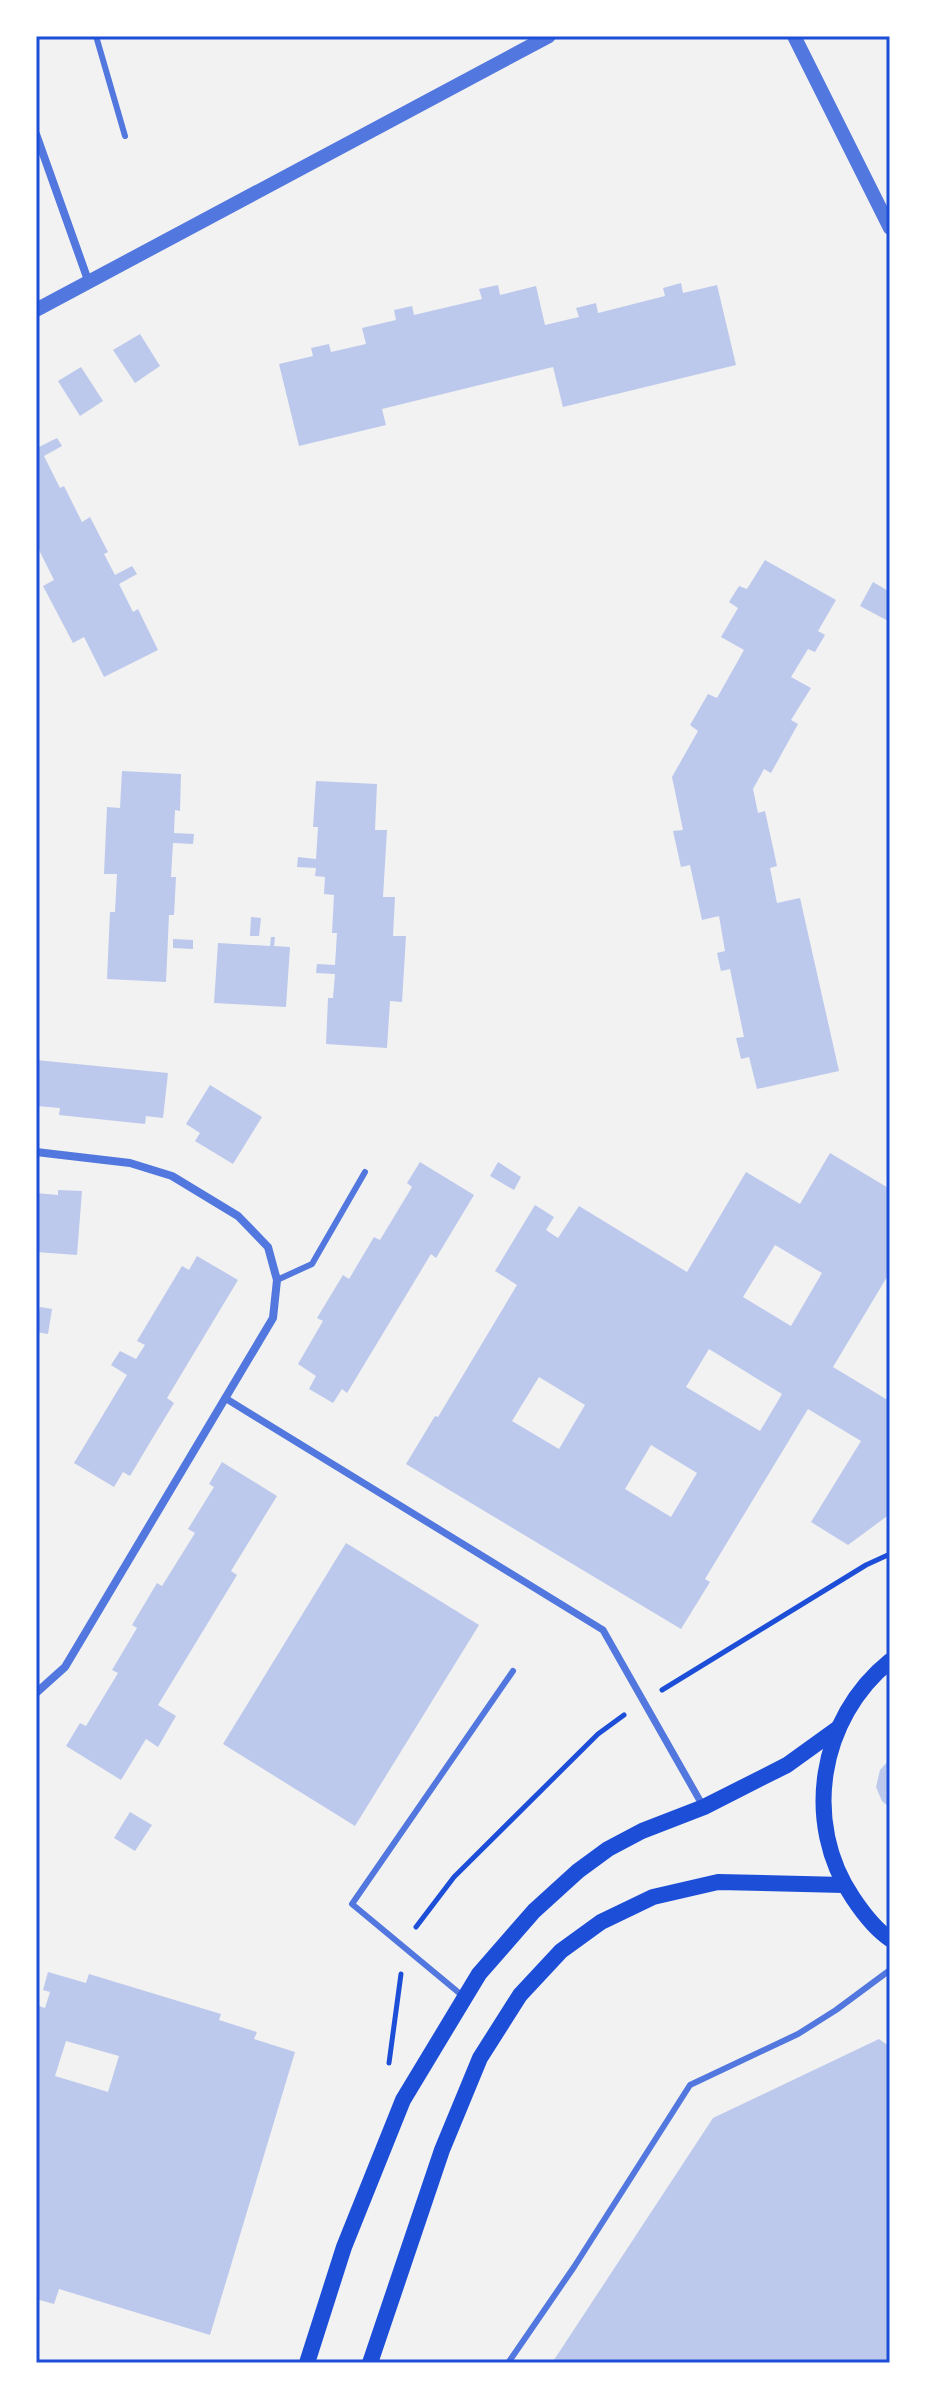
<svg xmlns="http://www.w3.org/2000/svg" width="926" height="2399" viewBox="0 0 926 2399" font-family="'Space Grotesk',sans-serif">
<style>
.building{fill:#bdc9ec;fill-rule:evenodd}
.lines{fill:none;stroke-linecap:round;stroke-linejoin:round}
.path{stroke:#1d4ed8;stroke-width:5}
.service{stroke:#5277de;stroke-width:6}
.pedestrian{stroke:#5277de;stroke-width:7}
.minor{stroke:#5277de;stroke-width:8}
.tertiary{stroke:#5277de;stroke-width:14}
.secondary{stroke:#1d4ed8;stroke-width:16}
.neatline{fill:none;stroke:#1d4ed8;stroke-width:3}
</style>
<rect width="100%" height="100%" fill="#f2f2f2"/>
<g class="building">
<path d="M681 283 683 293 717 285 736 365 563 407 553 367 382 409 386 425 299 446 279 364 313 356 311 348 329 344 331 352 366 344 362 328 396 320 394 310 412 306 414 315 482 299 479 289 498 285 500 295 536 286 545 325 579 317 576 308 596 303 598 313 665 296 663 288Z"/>
<path d="M140 334 160 366 135 383 113 350Z"/>
<path d="M81 367 103 401 80 416 58 381Z"/>
<path d="M57 438 62 446 44 456 60 488 64 486 82 522 90 517 108 552 104 554 115 575 132 566 137 574 119 584 133 612 138 609 158 650 104 677 84 637 73 643 43 586 54 580 36 544V441L39 447Z"/>
<path d="M765 560 836 600 818 631 825 635 815 652 808 649 791 677 811 688 791 720 798 724 771 773 764 769 753 789 758 813 765 811 777 866 770 868 777 903 800 898 839 1071 757 1089 749 1057 741 1059 736 1038 744 1037 730 969 721 971 717 953 725 951 719 916 702 920 690 865 681 867 673 831 683 830 672 777 698 731 690 725 708 694 717 698 744 650 721 637 738 608 729 602 739 586 747 589Z"/>
<path d="M873 582 890 592V622L860 606Z"/>
<path d="M122 771 181 774 180 811 175 810 174 833 194 834 193 844 173 843 171 877H176L174 915H169L166 982 107 979 110 912H115L117 874H104L107 807 120 808Z"/>
<path d="M316 781 377 784 375 830H387L383 897H395L393 936H406L402 1002 390 1001 387 1048 326 1044 328 998H333L335 974 316 973 317 964 335 965 337 933H332L334 895 324 894 325 877 315 876 316 868 297 867 298 857 316 859 318 827H313Z"/>
<path d="M251 917 261 918 259 936H250Z"/>
<path d="M271 937H275L274 946 290 947 286 1007 214 1003 218 943 270 946Z"/>
<path d="M173 939 193 940V949L173 948Z"/>
<path d="M36 1060 168 1073 163 1118 146 1116 145 1124 59 1115 60 1108 36 1106Z"/>
<path d="M210 1085 262 1117 233 1164 195 1141 200 1133 186 1124Z"/>
<path d="M830 1153 890 1189V1272L833 1367 886 1399 890 1393V1514L848 1545 811 1522 861 1441 808 1409 705 1579 710 1582 681 1629 406 1464 435 1416 438 1417 517 1285 495 1271 535 1205 554 1217 546 1230 558 1238 579 1206 687 1272 746 1172 800 1204ZM775 1245 822 1273 791 1326 743 1297ZM709 1349 782 1394 760 1431 686 1387ZM539 1377 585 1405 559 1449 512 1421ZM651 1445 697 1473 671 1517 625 1489Z"/>
<path d="M420 1162 474 1195 436 1258 431 1254 347 1393 342 1389 333 1403 309 1389 316 1376 298 1364 323 1321 317 1318 343 1275 349 1279 374 1237 380 1240 412 1187 407 1183Z"/>
<path d="M498 1162 521 1177 514 1190 490 1176Z"/>
<path d="M58 1190 82 1191 77 1255 36 1252V1193L58 1195Z"/>
<path d="M197 1256 238 1280 167 1398 174 1403 152 1439 130 1476 123 1472 114 1487 74 1463 127 1375 111 1365 120 1351 136 1359 145 1345 137 1341 182 1266 189 1270Z"/>
<path d="M40 1307 52 1309 48 1334 36 1332V1315L38 1316Z"/>
<path d="M222 1462 277 1496 231 1571 237 1575 158 1705 176 1716 158 1747 146 1739 121 1780 66 1746 80 1723 86 1726 118 1673 112 1670 137 1628 132 1625 157 1583 162 1586 195 1533 188 1529 214 1487 209 1484Z"/>
<path d="M346 1543 479 1625 355 1826 223 1744Z"/>
<path d="M890 1759V1808L882 1801 876 1787 880 1770Z"/>
<path d="M130 1812 152 1825 135 1851 114 1838Z"/>
<path d="M48 1972 86 1983 89 1974 221 2014 219 2020 257 2032 254 2039 295 2052 210 2335 59 2289 54 2304 36 2299V2005L45 2008 50 1992 43 1990ZM66 2041 119 2056 108 2092 55 2076Z"/>
<path d="M879 2039 890 2047V2363H552L713 2118Z"/>
</g>
<g class="lines">
<g class="path">
<path d="M662 1690 866 1565 890 1554"/>
<path d="M416 1927 454 1877 598 1734 624 1715"/>
<path d="M389 2063 401 1974"/>
</g>
<g class="service">
<path d="M96 36 125 136"/>
<path d="M277 1280 312 1264 365 1172"/>
<path d="M464 1997 352 1904 513 1671"/>
<path d="M508 2363 574 2267 690 2085 798 2034 836 2010 890 1970"/>
</g>
<path class="pedestrian" d="M225 1398 603 1630 703 1806"/>
<g class="minor">
<path d="M36 134 89 283"/>
<path d="M36 1152 130 1163 172 1176 238 1216 268 1247 277 1280 273 1318 65 1667 36 1693"/>
</g>
<g class="tertiary">
<path d="M794 36 890 228"/>
<path d="M36 310 549 36"/>
</g>
<g class="secondary">
<path d="M890 1661C819 1718 802 1823 853 1898 863 1913 875 1929 890 1939"/>
<path d="M307 2363 344 2247 403 2100 479 1974 534 1911 578 1871 608 1849 642 1831 704 1807 787 1765 837 1729"/>
<path d="M370 2363 442 2150 480 2058 520 1995 561 1951 601 1922 653 1897 718 1882 844 1885"/>
</g>
</g>
<rect width="926" height="2399" fill="none" stroke="#ffffff" stroke-width="76"/>
<rect x="38" y="38" width="850" height="2323" class="neatline"/>
</svg>
